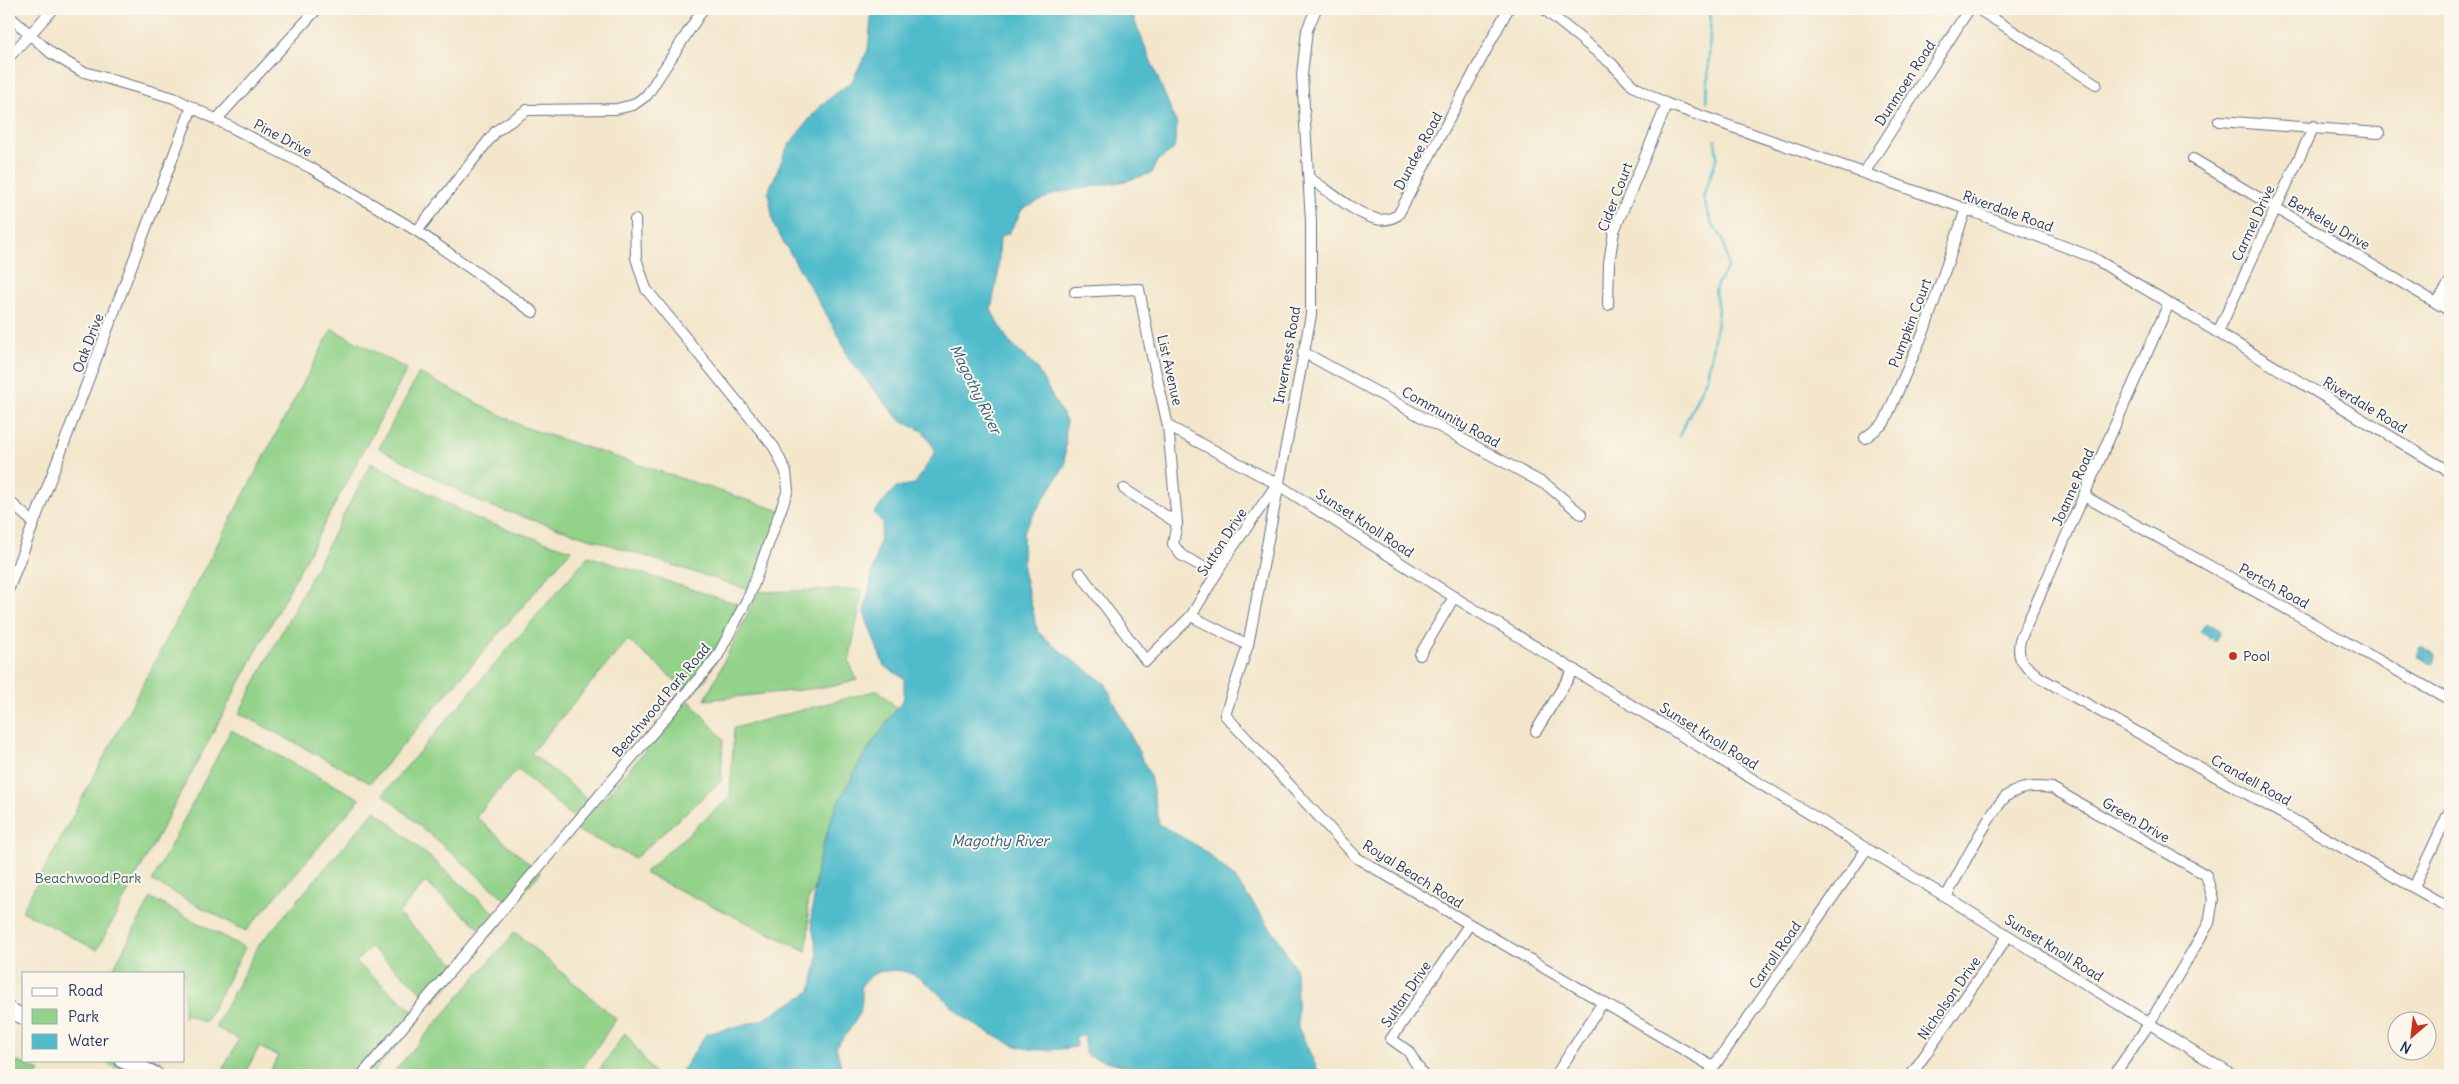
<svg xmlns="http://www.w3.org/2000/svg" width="2459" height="1084" viewBox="0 0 2459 1084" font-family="Delius,sans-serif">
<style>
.green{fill:#92d289;stroke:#568074}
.water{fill:#4fbbcb;stroke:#357594}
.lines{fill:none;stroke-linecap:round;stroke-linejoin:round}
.stream{stroke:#4fbbcb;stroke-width:2.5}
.minor-casing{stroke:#676f84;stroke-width:12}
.secondary-casing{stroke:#676f84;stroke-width:17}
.minor{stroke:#fff;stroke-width:10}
.secondary{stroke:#fff;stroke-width:15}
.poi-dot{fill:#c8321e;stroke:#fbf7ec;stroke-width:2}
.labels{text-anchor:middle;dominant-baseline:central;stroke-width:4;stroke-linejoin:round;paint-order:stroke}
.street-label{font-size:14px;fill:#1b2f5e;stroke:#fbf7ec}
.poi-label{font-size:14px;fill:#1b2f5e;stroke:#fbf7ec;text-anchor:start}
.park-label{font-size:14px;fill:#395869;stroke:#fbf7ec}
.water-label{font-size:15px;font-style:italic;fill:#2b597f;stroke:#fbf7ec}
</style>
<rect width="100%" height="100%" fill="#fbf7ec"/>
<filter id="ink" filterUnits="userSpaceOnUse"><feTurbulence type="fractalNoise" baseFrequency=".02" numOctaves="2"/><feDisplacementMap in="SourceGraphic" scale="10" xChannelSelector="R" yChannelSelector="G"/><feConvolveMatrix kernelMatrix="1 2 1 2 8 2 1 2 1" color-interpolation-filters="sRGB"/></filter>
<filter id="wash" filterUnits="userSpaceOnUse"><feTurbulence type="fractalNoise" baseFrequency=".0096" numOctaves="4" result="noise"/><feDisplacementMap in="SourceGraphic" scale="20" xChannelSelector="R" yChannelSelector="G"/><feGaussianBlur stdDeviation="1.12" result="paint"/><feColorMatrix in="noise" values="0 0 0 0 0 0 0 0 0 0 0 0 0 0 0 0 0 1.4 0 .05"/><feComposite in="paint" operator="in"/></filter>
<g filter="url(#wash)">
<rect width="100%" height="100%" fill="#f3e6cb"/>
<g class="green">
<path d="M332 329 407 369 97 950 22 911Z"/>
<path d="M419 373 524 427 790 514 752 591 484 504 379 448Z"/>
<path d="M371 463 477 519 571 550 370 783 239 713Z"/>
<path d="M588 556 744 606 706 679 692 695 628 640 531 753 597 806 689 700 723 739 721 781 635 858 576 830 581 824 517 769 476 817 540 873 512 905 383 794Z"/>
<path d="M760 589V592L863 589 849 662 857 680 829 687 705 700Z"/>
<path d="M878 690 899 710 807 903 809 927 806 951 644 873 730 797 734 728Z"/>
<path d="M231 730 360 799 246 931 152 881Z"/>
<path d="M375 810 504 921 490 937 425 882 398 914 462 970 434 1002 370 947 356 962 421 1018 371 1075H268L278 1056 259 1047 244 1075H220L239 1039 215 1027 259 945Z"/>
<path d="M151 898 245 948 205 1023 186 1014 184 1018V973H111Z"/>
<path d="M515 932 616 1019 578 1075H391Z"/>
<path d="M625 1033 656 1075H596Z"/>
<path d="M9 1058 40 1071 38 1075H9Z"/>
<path d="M99 1060H161L153 1075H134Z"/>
</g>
<g class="water">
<path d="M872 9H1142L1133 17 1177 125 1174 149 1157 161 1152 173 1126 181 1056 193 1023 208 1009 233 1000 237 998 274 991 310 1009 342 1036 367 1066 421 1065 465 1023 532V570L1038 632 1064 654 1105 683 1150 775 1159 824 1201 848 1234 877 1277 937 1296 970 1298 1027 1320 1075H1157L1088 1056 1085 1053V1036H1076V1047C1054 1050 1033 1053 1012 1044 997 1038 981 1029 968 1020 941 1002 923 965 886 971 874 972 869 976 861 986 866 1014 852 1026 836 1047L841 1066 814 1075H679L706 1034 762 1020 811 991 818 957 811 921 818 862 835 808 864 755 904 698V678L884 666 864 613 883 523 874 513 896 487 915 484 936 451 923 431 911 426 897 417 849 360 840 338 774 226 768 192 788 146 819 107 852 81 868 50Z"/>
<path d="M2206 623 2221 632 2216 641 2200 632Z"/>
<path d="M2420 647 2436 654 2435 661 2432 663 2416 655Z"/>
</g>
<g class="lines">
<g class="stream">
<path d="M1707 101 1711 9"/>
<path d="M1679 436 1707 377 1716 328 1718 309 1715 291 1718 282 1728 267 1723 238 1712 225 1703 197 1717 157 1715 140"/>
</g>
</g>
</g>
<g filter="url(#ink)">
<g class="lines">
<g class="minor-casing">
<g id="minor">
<path d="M1544 9 1612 64 1633 86 1667 104 1966 209 2092 257 2450 472"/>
<path d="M1978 9 2096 84"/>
<path d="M9 16 51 53 81 71 174 98 311 168 417 231 533 312"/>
<path d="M9 57 53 9"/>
<path d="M217 119 317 9"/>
<path d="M2219 121 2379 133"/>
<path d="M2193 159 2450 311"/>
<path d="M1864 173 1969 9"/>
<path d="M1309 178C1330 191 1352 212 1376 219 1384 221 1391 219 1398 215L1508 9"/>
<path d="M417 231 496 131 527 110 616 109 633 105 647 95 703 9"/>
<path d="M1075 292 1139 289 1150 347 1168 426 1177 523 1173 544 1181 555 1216 574"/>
<path d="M2169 303 2020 640C2016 662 2024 664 2039 677L2450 908"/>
<path d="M2437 303 2450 282"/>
<path d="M1608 305 1609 263 1614 231 1667 104"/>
<path d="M2218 332 2314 126"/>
<path d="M1303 352 1548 486 1581 514"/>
<path d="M1168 426 1277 484 1454 597 1946 897 2232 1075"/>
<path d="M1865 438 1884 423 1924 331 1966 209"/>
<path d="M1124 489 1177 523"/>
<path d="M2084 496 2450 700"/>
<path d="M9 501 34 523"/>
<path d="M1080 573 1146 661 1191 616 1230 551 1275 487"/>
<path d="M9 588 192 107"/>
<path d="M1191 616 1248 645 1225 715 1357 858 1713 1067"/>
<path d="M1248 645 1311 315V221L1302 75 1307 30 1316 9"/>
<path d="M1420 655 1454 597"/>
<path d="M1536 731 1574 669"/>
<path d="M2414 887 2450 810"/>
<path d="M1946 897C1957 877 1992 806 2008 795 2022 786 2035 786 2052 788L2206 875 2213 899 2209 923 2149 1024 2114 1075"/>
<path d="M362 1075 717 657 750 594 788 490 786 472 774 447 646 289 636 258 635 220"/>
<path d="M1423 1075 1408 1051 1391 1039 1469 925"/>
<path d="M1556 1075 1603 1002"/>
<path d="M1708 1075 1866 850"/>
<path d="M1911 1075 2008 936"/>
</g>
</g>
<g class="secondary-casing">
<g id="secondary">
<path d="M9 1010 24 1017"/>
<path d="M122 1060 156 1075"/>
</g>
</g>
<use href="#minor" class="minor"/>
<use href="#secondary" class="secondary"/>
</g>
</g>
<circle class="poi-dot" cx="2233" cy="656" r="5"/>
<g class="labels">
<g class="street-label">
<text transform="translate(1905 83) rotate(-57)">Dunmoen Road</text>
<text transform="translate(283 138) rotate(28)">Pine Drive</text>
<text transform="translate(1418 151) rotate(-62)">Dundee Road</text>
<text transform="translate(1615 197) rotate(-69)">Cider Court</text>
<text transform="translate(2008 211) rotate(20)">Riverdale Road</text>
<text transform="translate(2253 223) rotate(-65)">Carmel Drive</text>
<text transform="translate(2329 223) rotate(30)">Berkeley Drive</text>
<text transform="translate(1910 323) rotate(-69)">Pumpkin Court</text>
<text transform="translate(88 343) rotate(-69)">Oak Drive</text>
<text transform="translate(1287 355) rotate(-80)">Inverness Road</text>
<text transform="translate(1170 370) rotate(77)">List Avenue</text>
<text transform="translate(2365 405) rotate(31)">Riverdale Road</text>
<text transform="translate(1451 417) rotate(29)">Community Road</text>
<text transform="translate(2073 487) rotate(-66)">Joanne Road</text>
<text transform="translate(1365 523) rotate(33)">Sunset Knoll Road</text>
<text transform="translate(1222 542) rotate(-57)">Sutton Drive</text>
<text transform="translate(2274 586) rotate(29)">Pertch Road</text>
<text transform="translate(661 700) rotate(-50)">Beachwood Park Road</text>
<text transform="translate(1709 736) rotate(32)">Sunset Knoll Road</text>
<text transform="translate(2251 780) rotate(29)">Crandell Road</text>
<text transform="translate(2136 820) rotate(30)">Green Drive</text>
<text transform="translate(1413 874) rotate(32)">Royal Beach Road</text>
<text transform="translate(2054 948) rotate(32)">Sunset Knoll Road</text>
<text transform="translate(1775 955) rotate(-55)">Carroll Road</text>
<text transform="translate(1406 994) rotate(-56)">Sultan Drive</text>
<text transform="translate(1949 998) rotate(-55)">Nicholson Drive</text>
</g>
<g class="poi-label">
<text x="2243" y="656">Pool</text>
</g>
<g class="park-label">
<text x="88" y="878">Beachwood Park</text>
</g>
<g class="water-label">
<text transform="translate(976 389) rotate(64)">Magothy River</text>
<text x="1000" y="840">Magothy River</text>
</g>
</g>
<rect width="2459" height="1084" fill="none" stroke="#fbf7ec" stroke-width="30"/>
<rect x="22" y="972" width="162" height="90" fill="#fbf7ec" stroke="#a1a7b3"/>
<rect x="32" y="988" width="25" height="8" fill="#ffffff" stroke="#a1a7b3"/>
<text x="68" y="996" font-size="15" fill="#1b2f5e">Road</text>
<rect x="32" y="1009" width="25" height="15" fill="#92d289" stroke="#a1a7b3"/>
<text x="68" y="1022" font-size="15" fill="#1b2f5e">Park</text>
<rect x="32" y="1034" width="25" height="15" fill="#4fbbcb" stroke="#a1a7b3"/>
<text x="68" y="1046" font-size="15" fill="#1b2f5e">Water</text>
<g transform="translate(2412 1036) rotate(208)"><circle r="24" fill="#fbf7ec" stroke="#a1a7b3"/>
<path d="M0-4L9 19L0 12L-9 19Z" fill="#c8321e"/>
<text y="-8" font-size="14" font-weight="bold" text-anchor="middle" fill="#1b2f5e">N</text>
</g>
</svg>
